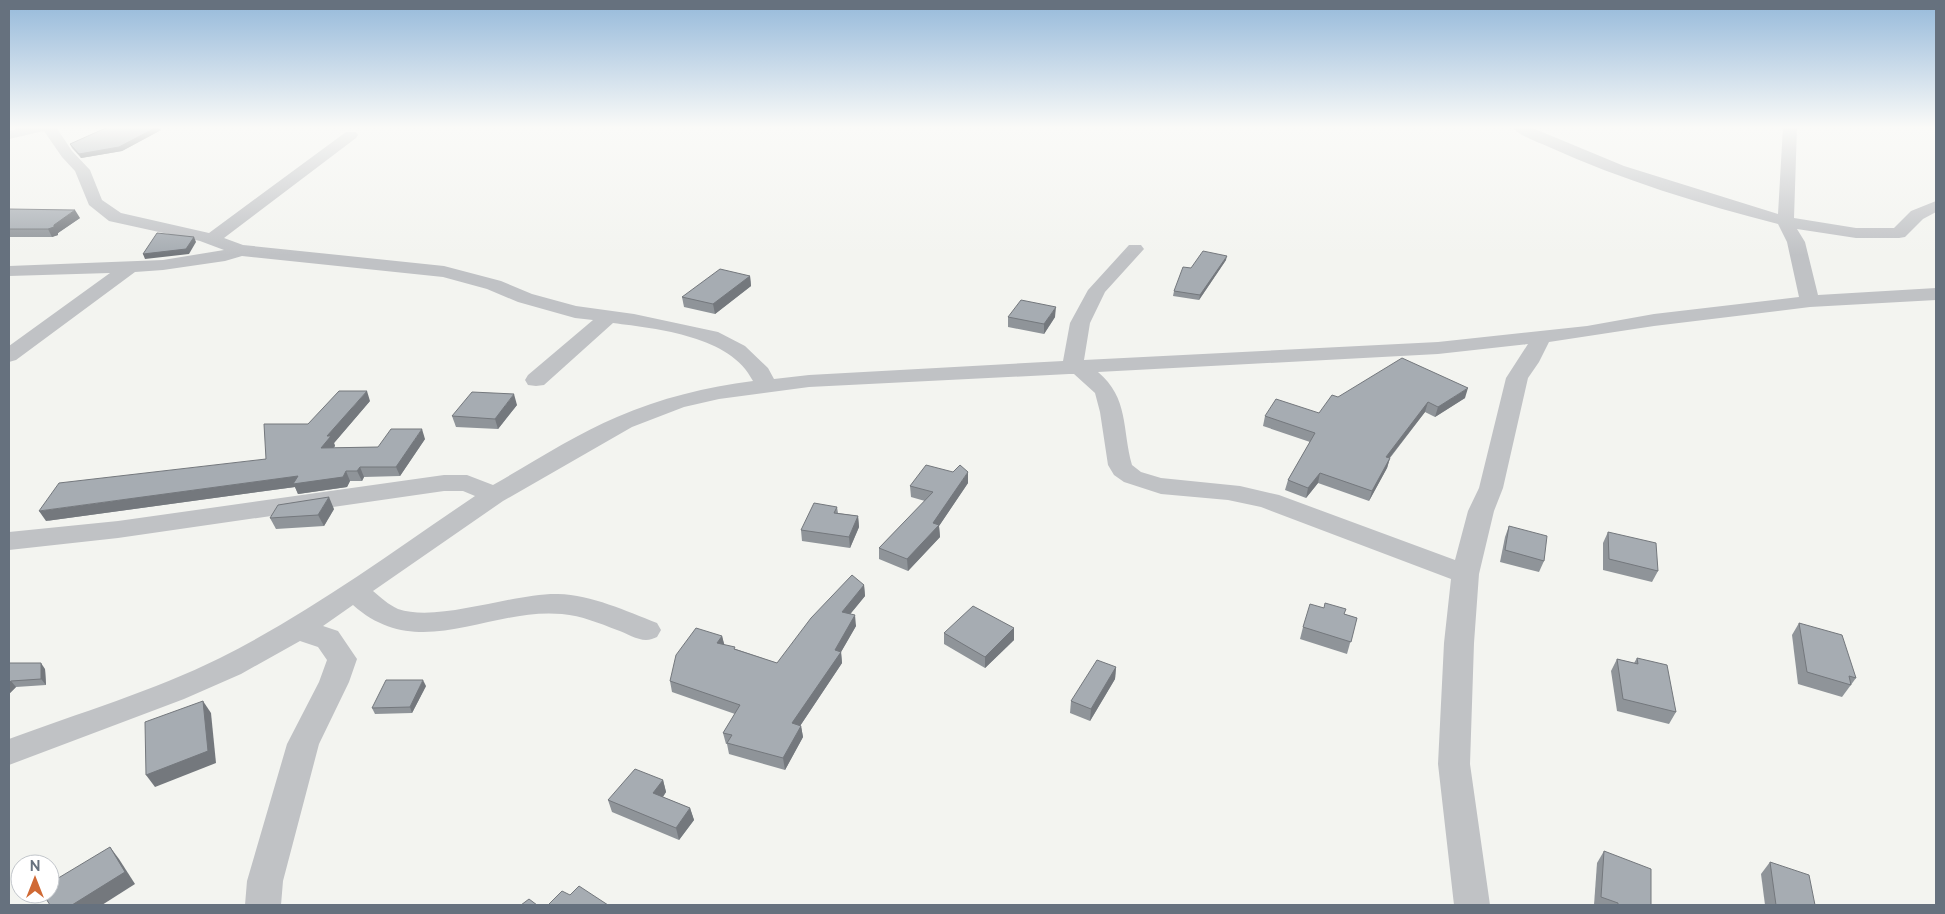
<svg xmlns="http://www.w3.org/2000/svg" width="1945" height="914" viewBox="0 0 1945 914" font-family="Raleway,sans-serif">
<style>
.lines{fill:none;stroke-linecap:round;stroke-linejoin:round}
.minor{fill:#c0c2c5;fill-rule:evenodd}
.wall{fill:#8f9499}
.shaded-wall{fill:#74787d}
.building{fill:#a6acb2;stroke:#74787d}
</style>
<rect width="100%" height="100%" fill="#f3f4f0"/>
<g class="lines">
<path class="minor" d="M24 127H56L72 151 90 170 102 200 121 213 209 233 346 132H356L358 135 356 138 224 238 243 245 444 266 501 281 532 294 576 306 634 314 718 332 745 346 768 368 774 379 809 375 1063 361 1070 323 1088 290 1129 245H1141L1144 249 1105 292 1090 323 1084 360 1438 342 1587 326 1654 314 1799 297 1787 242 1778 224C1700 204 1622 180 1549 147 1538 142 1519 136 1512 127H1530L1624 166 1778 214 1783 127H1797L1794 218 1856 228H1894L1911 211 1936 201V212L1923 219 1905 237 1899 238H1856L1797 229 1805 242 1818 295 1936 288V300L1810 307 1654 326 1549 342 1539 362 1528 378 1503 488 1494 511 1479 574 1474 643 1470 764 1490 905H1454L1438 764 1444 643 1451 579 1261 507 1228 500 1161 494 1124 482 1114 475 1108 465 1100 412 1095 393 1074 374H1069L809 387 719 399 684 407 632 427 503 501 373 591C380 597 389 605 398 609 439 623 512 593 558 594 592 595 626 611 657 623L661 630 657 637C654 638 650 640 646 640 637 640 626 633 617 630 599 623 582 616 562 614 489 607 419 664 353 605L323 626 338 631 357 659 349 682 319 744 283 881 281 905H245L247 881 287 744 319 682 327 660 318 647 300 641 241 674 184 699 9 765V739C79 713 153 691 220 658 310 613 392 552 475 496L463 491H444L118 538 9 550V532L118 521 444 475H467L493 485C532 463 576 434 617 417 661 398 706 387 753 381 731 336 658 329 613 323L544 385 536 386 528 385 525 380 528 375 593 320 575 318 518 302 487 289 443 277 242 256 225 261 163 270 135 272 16 360 9 362V346L110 273 9 276V266L163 260 224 250 200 241 109 221 89 205 75 171 62 157 44 131 9 139V131ZM1528 344 1506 378 1479 488 1468 511 1455 560 1279 495 1240 486 1161 478 1141 472 1132 465C1122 429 1129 398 1098 372L1438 354Z"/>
</g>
<g class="wall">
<path d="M161 130 122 151 81 158 72 148 70 144Z"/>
<path d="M9 209 80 218 58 233V235L52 237H9Z"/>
<path d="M1226 260 1199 300 1173 296 1174 291 1191 268Z"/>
<path d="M750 276 751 286 715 314 684 307 682 297Z"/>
<path d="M1008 317H1055L1044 334 1008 327Z"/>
<path d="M1338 397 1465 398 1435 417 1425 412 1390 458 1387 468 1369 501 1318 483 1306 498 1285 490 1288 480 1310 442 1263 426 1265 416 1319 413Z"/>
<path d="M370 401 334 443 335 446 333 448 378 447 425 439 400 476 364 477 362 481H350L347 487 298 494 295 487 46 521 266 459 308 424Z"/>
<path d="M517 405 498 429 456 427 452 416Z"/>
<path d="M968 483 939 526 940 537 908 571 879 559V548L925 501 911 497 910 486Z"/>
<path d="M837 507 838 513 858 516 859 527 850 548 802 541 801 530Z"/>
<path d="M334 509 324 526 276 529 270 518Z"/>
<path d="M1509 526 1544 561 1539 572 1500 562 1505 537Z"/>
<path d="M1608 532 1658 571 1652 582 1603 570V543Z"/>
<path d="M864 585 865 596 850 614 856 626 841 652 842 663 800 726H801L803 737 785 770 729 754 727 744H726L723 733 735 714 672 692 670 681 722 636 724 645 777 663Z"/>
<path d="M1344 614 1357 618 1347 654 1300 639 1303 627Z"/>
<path d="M1799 623 1856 678 1842 697 1798 684 1792 635Z"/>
<path d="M944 633 1014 640 985 668 944 644Z"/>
<path d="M1637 658 1676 712 1669 724 1617 711 1611 671 1617 659 1634 663Z"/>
<path d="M9 663 45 669 46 685 16 687 9 694Z"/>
<path d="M1116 667 1115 679 1090 721 1070 713 1071 701Z"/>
<path d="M426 686 412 713 375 714 372 708Z"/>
<path d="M663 780 666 792 663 797 690 808 694 820 679 840 612 812 608 800Z"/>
<path d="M1604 851 1651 905H1594L1597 863Z"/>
<path d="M1770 862 1815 905H1765L1761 874Z"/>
</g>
<g class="shaded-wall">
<path d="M157 127H159L161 130 122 151 81 158 79 154Z"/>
<path d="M75 210 80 218 58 233V235L52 237 48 229Z"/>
<path d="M194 237 196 242 189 254 145 259 143 254Z"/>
<path d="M1227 256 1226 260 1199 300 1200 295Z"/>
<path d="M750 276 751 286 715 314 713 304Z"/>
<path d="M1056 307 1055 317 1044 334V324Z"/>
<path d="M1468 388 1465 398 1435 417 1438 407Z"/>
<path d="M367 391 370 401 334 443 335 446 325 458 321 448 327 436Z"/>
<path d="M514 394 517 405 498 429 495 419Z"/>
<path d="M1428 402 1425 412 1383 466 1386 457Z"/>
<path d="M422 429 425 439 400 476 396 467Z"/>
<path d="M1390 458 1387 468 1369 501 1372 491Z"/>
<path d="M360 467 364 477 362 481 357 471Z"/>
<path d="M346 471 350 481 347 487 298 494 295 487 46 521 39 511 298 476Z"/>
<path d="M968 472V483L939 526 940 537 908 571 907 559Z"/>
<path d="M1320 473 1318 483 1306 498 1308 488Z"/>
<path d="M329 497 334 509 324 526 318 515Z"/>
<path d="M858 516 859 527 850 548 849 537Z"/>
<path d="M864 585 865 596 843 623 842 612Z"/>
<path d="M855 615 856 626 841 652 842 663 794 735 792 723Z"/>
<path d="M1014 628V640L985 668V657Z"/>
<path d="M722 636 725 647 717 643Z"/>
<path d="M41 663 45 669 46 685 41 679Z"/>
<path d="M1116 667 1115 679 1090 721 1091 709Z"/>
<path d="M423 680 426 686 412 713 410 707Z"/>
<path d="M11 681 16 687 9 694V683Z"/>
<path d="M203 701 211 713 216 763 155 787 146 775Z"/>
<path d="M801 726 803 737 785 770 783 758Z"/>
<path d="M663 780 666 792 657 805 653 793Z"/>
<path d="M690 808 694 820 679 840 676 828Z"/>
<path d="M110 847 119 859 135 884 102 905H72Z"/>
</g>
<g class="building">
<path d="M108 127H157L119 147 79 154 70 144Z"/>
<path d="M9 209 75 210 54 225V227L48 229H9Z"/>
<path d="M157 233 194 237 186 249 143 254Z"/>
<path d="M1203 251 1227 256 1200 295 1174 291 1183 267 1191 268Z"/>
<path d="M720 269 750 276 713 304 682 297Z"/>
<path d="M1021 300 1056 307 1044 324 1008 317Z"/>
<path d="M1402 358 1468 388 1438 407 1428 402 1386 457 1390 458 1372 491 1320 473 1308 488 1288 480 1315 433 1265 416 1276 399 1319 413 1332 395 1338 397Z"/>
<path d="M339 391H367L327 436H331L321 448 378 447 391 429H422L396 467H360L357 471H346L343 477 293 484 298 476 39 511 59 483 266 459 264 424H308Z"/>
<path d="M472 392 514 394 495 419 452 416Z"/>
<path d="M926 465 953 472 960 465 968 472 933 523 939 525 907 559 879 548 933 492 910 486Z"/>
<path d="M329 497 318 515 270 518 278 505Z"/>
<path d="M814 503 837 507 834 513 858 516 849 537 801 530Z"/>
<path d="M1509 526 1547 536 1544 561 1505 550Z"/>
<path d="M1608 532 1656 543 1658 571 1609 559Z"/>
<path d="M852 575 864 585 842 612 855 615 835 650 841 652 792 723 801 726 783 758 727 743 732 735 723 733 740 705 670 681 676 655 696 628 722 636 717 643 735 647 734 649 777 663 811 618Z"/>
<path d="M1325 603 1346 609 1344 614 1357 618 1351 642 1303 627 1310 604 1324 608Z"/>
<path d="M973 606 1014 628 985 657 944 633Z"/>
<path d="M1799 623 1842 635 1856 678 1849 676 1851 685 1807 672Z"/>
<path d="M1637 658 1667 665 1676 712 1623 699 1617 659 1638 664Z"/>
<path d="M1097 660 1116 667 1091 709 1071 701Z"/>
<path d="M9 663H41V679L11 681 9 683Z"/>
<path d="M386 680H423L410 707 372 708Z"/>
<path d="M203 701 208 751 146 775 145 722Z"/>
<path d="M635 769 663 780 653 793 690 808 676 828 608 800Z"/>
<path d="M110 847 125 872 72 905H50L43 894H50V883Z"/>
<path d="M1604 851 1651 869V905H1618V903L1601 897Z"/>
<path d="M1770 862 1809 875 1815 905H1776Z"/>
<path d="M579 886 608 905H548L562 891 570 895Z"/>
<path d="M529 899 537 905H521Z"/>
</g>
<linearGradient id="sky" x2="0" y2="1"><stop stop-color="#95b9da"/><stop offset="0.5" stop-color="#fafaf8"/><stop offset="1" stop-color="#fafaf8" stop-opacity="0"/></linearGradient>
<rect width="1945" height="255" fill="url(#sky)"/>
<rect width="1945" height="914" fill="none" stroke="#66717e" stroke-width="20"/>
<g transform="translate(35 879)"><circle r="24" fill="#ffffff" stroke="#c2c6cb"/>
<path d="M0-4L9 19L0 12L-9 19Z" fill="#d06934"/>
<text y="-8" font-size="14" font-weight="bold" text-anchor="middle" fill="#66717e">N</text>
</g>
</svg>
